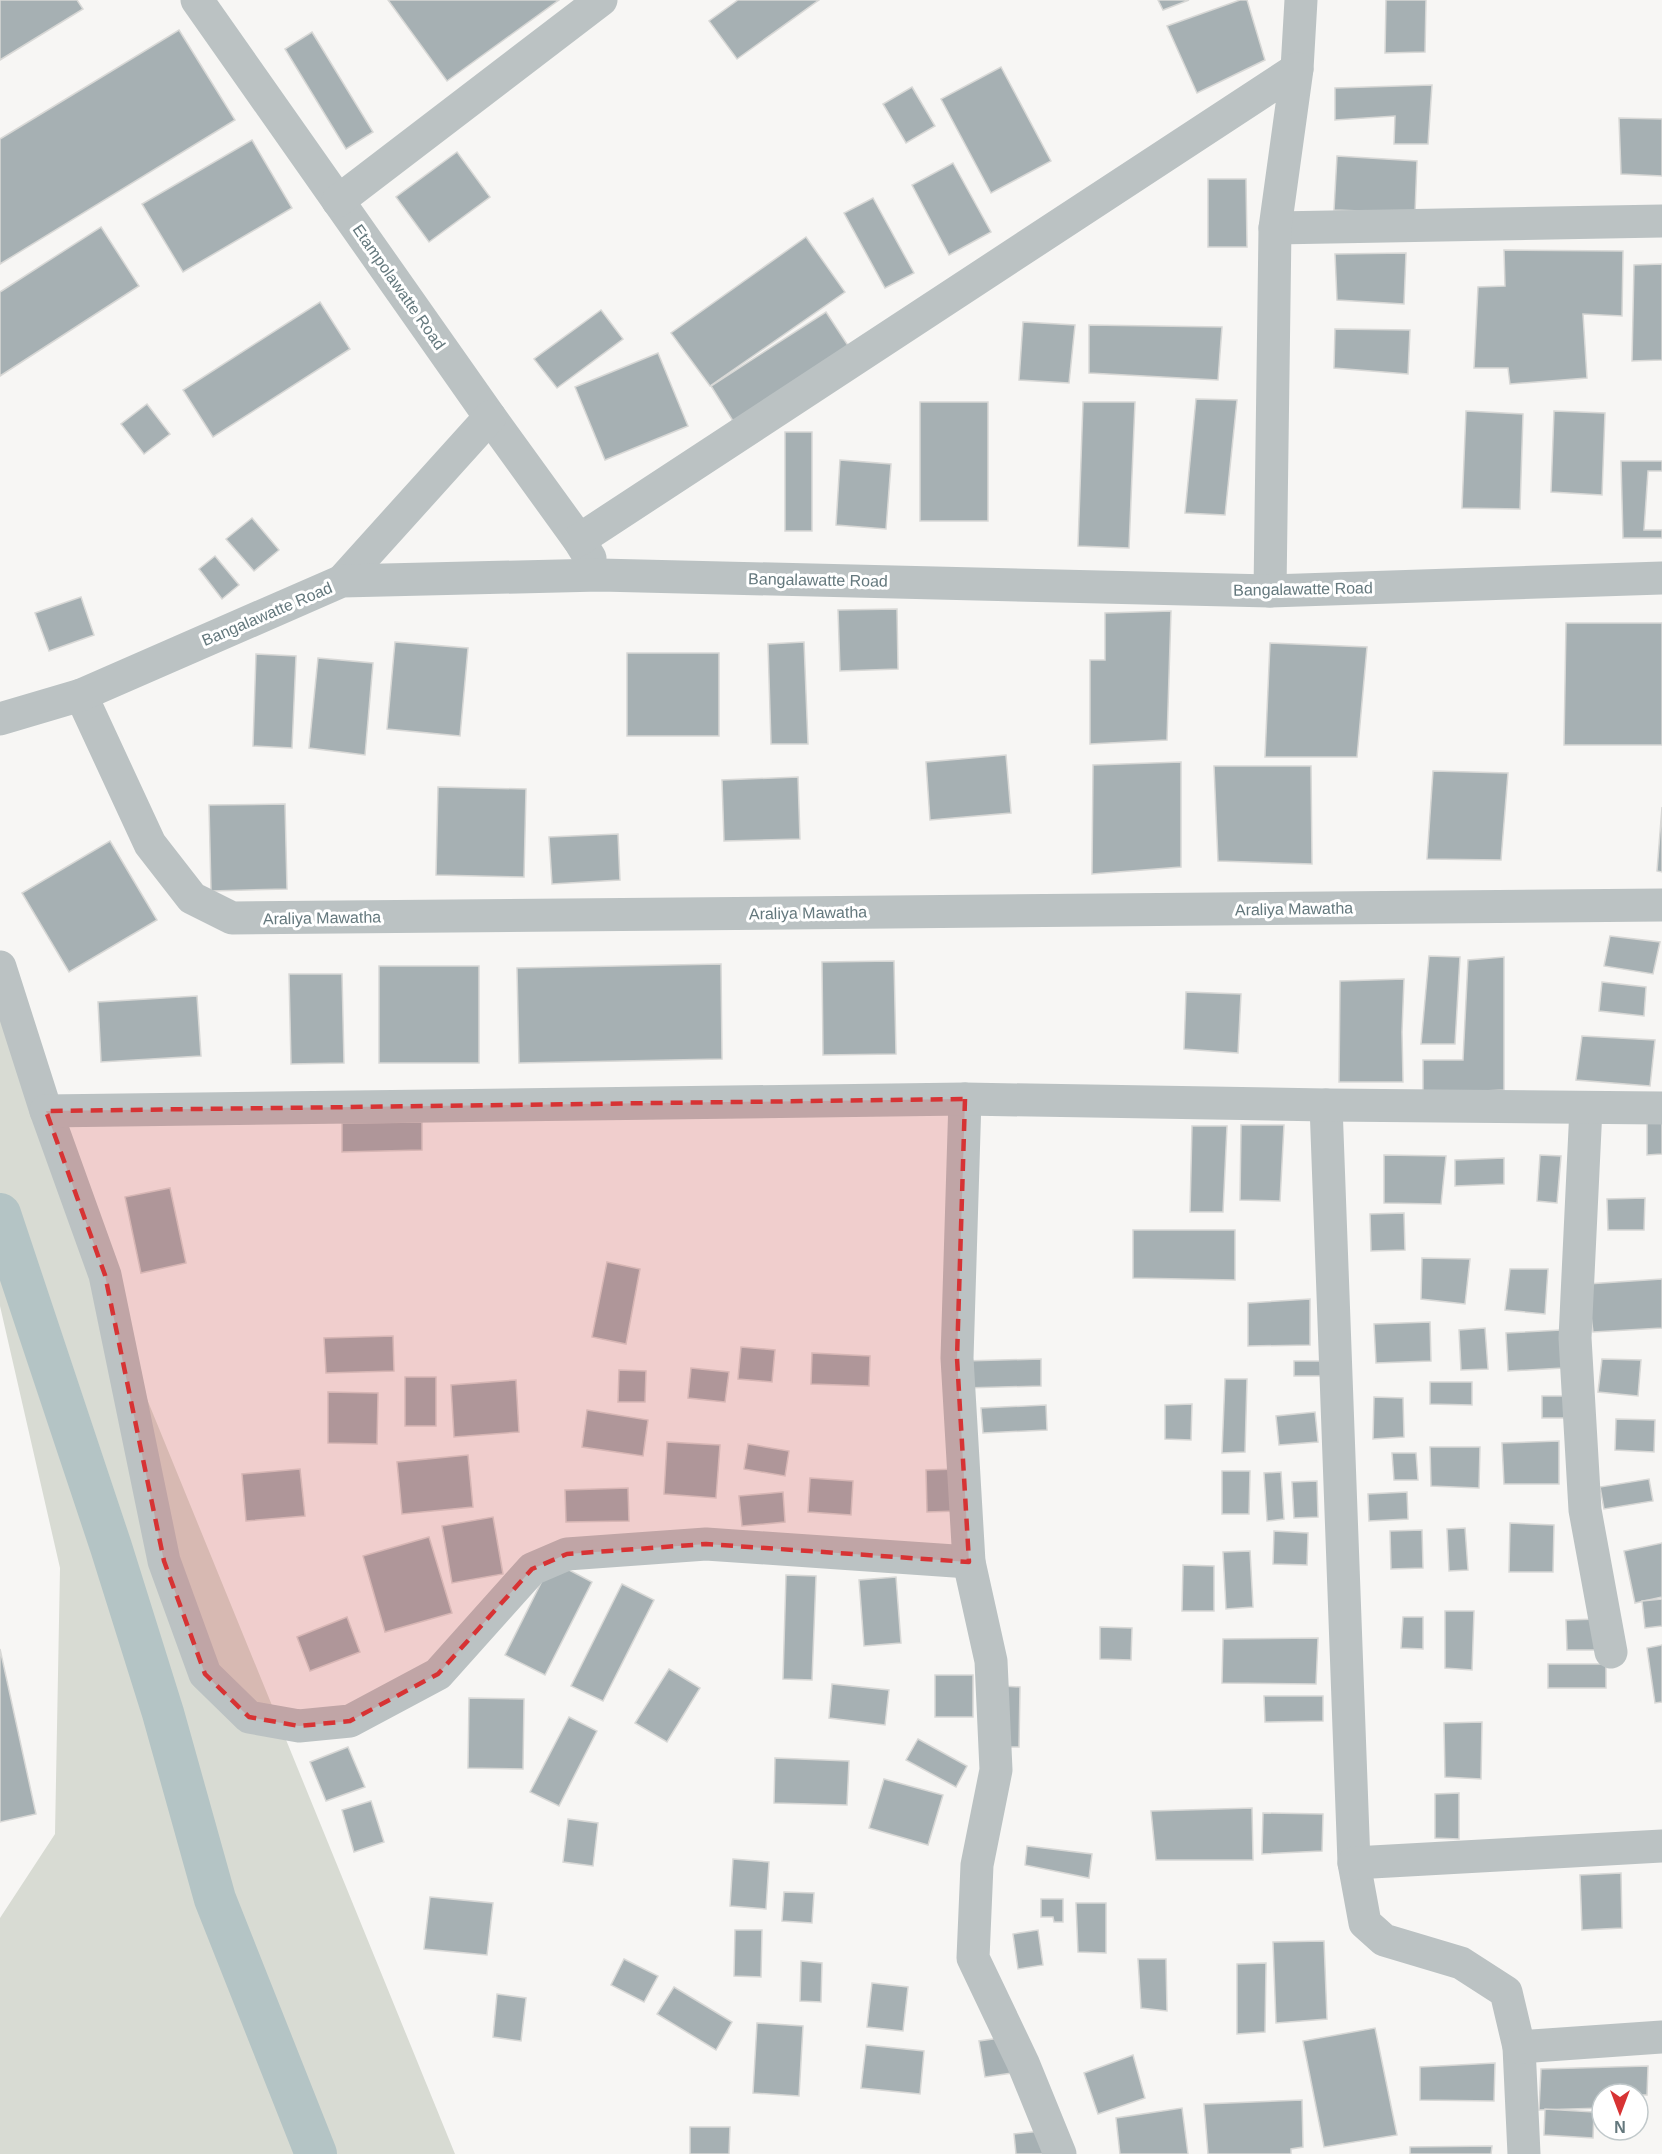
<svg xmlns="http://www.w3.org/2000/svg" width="1662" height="2154" viewBox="0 0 1662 2154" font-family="Arial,sans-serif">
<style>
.green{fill:#d8dbd3}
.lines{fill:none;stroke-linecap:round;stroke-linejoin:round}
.canal{stroke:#b4c4c5;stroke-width:42}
.building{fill:#a6b0b3;stroke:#d8d8d6;stroke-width:1.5}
.minor{stroke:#bbc2c3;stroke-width:33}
.marked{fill:#d73334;fill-opacity:0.2;stroke:#d73334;stroke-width:4.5;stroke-dasharray:12 8;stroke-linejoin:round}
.labels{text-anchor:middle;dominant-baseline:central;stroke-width:6;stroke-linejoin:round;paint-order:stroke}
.street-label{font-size:16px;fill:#64787d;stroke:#fff}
</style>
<rect width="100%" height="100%" fill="#f7f6f4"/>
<path class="green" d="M0 998 65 1198 455 2154H0V1918L55 1834 60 1568 0 1306Z"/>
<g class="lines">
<path class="canal" d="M0 1214 111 1547 163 1713 215 1899 316 2154"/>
</g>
<g class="building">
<path d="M0 0H77L83 9 0 60Z"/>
<path d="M388 0H559L447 81Z"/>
<path d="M738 0H819L737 59 709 21Z"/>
<path d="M1158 0H1189L1163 10Z"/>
<path d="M1240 0H1247L1265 60 1197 93 1167 26Z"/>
<path d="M1386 0H1426L1425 52 1385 53Z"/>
<path d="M179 30 235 120 0 264V139Z"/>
<path d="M312 32 373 132 346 149 285 49Z"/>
<path d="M1001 67 1051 161 991 193 941 99Z"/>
<path d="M1432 85 1428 144H1394L1395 116 1335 120V88Z"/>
<path d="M912 87 935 126 906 143 883 104Z"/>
<path d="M1619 118 1662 119V176L1621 174Z"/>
<path d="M252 140 292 208 183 272 142 204Z"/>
<path d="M457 152 490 197 429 242 396 197Z"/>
<path d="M1337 156 1417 161 1415 213 1334 210Z"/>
<path d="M953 163 991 232 949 255 912 185Z"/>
<path d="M1208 179H1246L1247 247H1208Z"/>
<path d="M873 198 914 273 885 288 844 213Z"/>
<path d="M101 227 139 286 0 376V292Z"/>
<path d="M806 237 845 292 710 386 671 333Z"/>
<path d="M1504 250 1623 251 1622 316 1583 314 1587 378 1510 384 1508 368H1474L1478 287 1505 286Z"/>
<path d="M1406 253 1404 304 1337 300 1335 254Z"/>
<path d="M1662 264V360L1632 361 1634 265Z"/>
<path d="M320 302 350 349 213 437 183 390Z"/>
<path d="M601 310 623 339 557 388 534 359Z"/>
<path d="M826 312 849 347 733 421 711 386Z"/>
<path d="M1023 322 1075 325 1069 383 1019 380Z"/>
<path d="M1089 325 1222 327 1218 380 1089 373Z"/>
<path d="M1335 329 1410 330 1408 374 1334 368Z"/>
<path d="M658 353 688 426 605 460 575 387Z"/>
<path d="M1196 399 1237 400 1225 515 1185 513Z"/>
<rect x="920" y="402" width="68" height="119"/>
<path d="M1083 402H1135L1129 548 1078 546Z"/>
<path d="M147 404 170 434 144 454 121 424Z"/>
<path d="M1466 411 1523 414 1520 509 1462 508Z"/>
<path d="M1554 411 1605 413 1602 495 1551 492Z"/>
<rect x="785" y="432" width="27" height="99"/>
<path d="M840 460 891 464 886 529 836 525Z"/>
<path d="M1621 461H1662V471H1648L1644 530H1662V538H1623Z"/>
<path d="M252 518 279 550 254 571 226 539Z"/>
<path d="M215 556 239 585 222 599 199 569Z"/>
<path d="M81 597 94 635 49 651 35 613Z"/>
<path d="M897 609 898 669 840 671 838 610Z"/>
<path d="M1171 611 1167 740 1090 744V660H1105V613Z"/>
<path d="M1566 623H1662V745H1564Z"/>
<path d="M395 642 468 648 460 736 387 729Z"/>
<path d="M804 642 808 744H771L768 644Z"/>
<path d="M1270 643 1367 647 1357 757H1265Z"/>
<rect x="627" y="653" width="92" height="83"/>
<path d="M256 654 296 656 292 748 253 746Z"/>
<path d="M318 658 373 663 365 755 309 748Z"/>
<path d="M1006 755 1011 813 930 820 926 762Z"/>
<path d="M1181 762V867L1092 874 1093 765Z"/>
<path d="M1214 766H1311L1312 864 1218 861Z"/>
<path d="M1433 771 1508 773 1501 860 1427 859Z"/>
<path d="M798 777 800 839 724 841 722 780Z"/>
<path d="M438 787 526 789 524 877 436 875Z"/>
<path d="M285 804 287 889 211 891 209 805Z"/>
<path d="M1662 807V872L1657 871Z"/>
<path d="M618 834 620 880 552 884 549 837Z"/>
<path d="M110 841 157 920 69 972 22 893Z"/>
<path d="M1610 936 1660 942 1653 974 1604 966Z"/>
<path d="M1429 956 1460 957 1455 1044H1421Z"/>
<path d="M1504 957V1090L1423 1094V1060H1463L1468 960Z"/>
<path d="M894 961 896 1054 823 1055 822 962Z"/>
<path d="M721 964 722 1059 519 1063 517 968Z"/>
<rect x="379" y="966" width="100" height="97"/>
<path d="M289 974H342L344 1063 291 1064Z"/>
<path d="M1404 979 1402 1032 1403 1082H1339L1340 981Z"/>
<path d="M1602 982 1646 987 1644 1016 1599 1011Z"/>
<path d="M1186 992 1241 994 1238 1053 1184 1049Z"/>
<path d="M197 996 201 1056 101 1062 98 1002Z"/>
<path d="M1582 1036 1655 1040 1650 1086 1576 1080Z"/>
<path d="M1647 1121H1662V1154L1647 1155Z"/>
<path d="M422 1122V1150L342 1152V1123Z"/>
<path d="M1241 1125H1284L1280 1201 1240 1200Z"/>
<path d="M1192 1126H1227L1223 1212H1190Z"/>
<path d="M1384 1155 1446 1156 1441 1204 1384 1203Z"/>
<path d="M1540 1155 1561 1156 1557 1203 1537 1201Z"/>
<path d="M1504 1158V1184L1455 1186V1160Z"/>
<path d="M170 1188 186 1263 141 1273 125 1197Z"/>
<path d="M1645 1198 1644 1230H1608L1607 1199Z"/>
<path d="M1404 1213 1405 1250 1371 1251 1370 1214Z"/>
<path d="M1133 1230H1235V1280L1133 1278Z"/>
<path d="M1422 1258 1470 1259 1465 1304 1421 1299Z"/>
<path d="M607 1262 640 1269 626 1344 592 1337Z"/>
<path d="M1510 1269H1548L1545 1314 1505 1310Z"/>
<path d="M1662 1279V1328L1593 1332 1587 1284Z"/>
<path d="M1310 1299V1345L1248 1346V1303Z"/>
<path d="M1430 1322 1431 1361 1376 1363 1374 1324Z"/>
<path d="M1485 1328 1488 1369 1461 1370 1459 1330Z"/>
<path d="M1561 1330 1563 1368 1508 1371 1506 1333Z"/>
<path d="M393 1336 394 1371 326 1373 324 1338Z"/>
<path d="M741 1347 775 1350 772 1382 738 1379Z"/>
<path d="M812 1353 870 1356 869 1386 811 1384Z"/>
<path d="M1041 1359V1386L964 1388 963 1361Z"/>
<path d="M1602 1359 1641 1360 1638 1396 1598 1392Z"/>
<rect x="1294" y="1361" width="31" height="15"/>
<path d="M691 1368 729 1372 725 1402 688 1398Z"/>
<path d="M619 1370 646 1371 645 1402H618Z"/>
<rect x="405" y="1377" width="31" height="49"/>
<path d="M1225 1379H1247L1245 1452 1222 1453Z"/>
<path d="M516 1380 519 1432 454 1437 451 1385Z"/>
<path d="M1430 1382H1472V1405L1430 1404Z"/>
<path d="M328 1392 378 1393 377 1444 328 1443Z"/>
<rect x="1542" y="1396" width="22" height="22"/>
<path d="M1374 1397 1403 1398 1404 1437 1373 1439Z"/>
<path d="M1192 1404 1191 1440 1165 1439V1405Z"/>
<path d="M1046 1405 1047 1430 983 1433 981 1408Z"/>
<path d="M587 1410 648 1420 643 1456 582 1447Z"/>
<path d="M1315 1412 1318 1442 1279 1445 1276 1416Z"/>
<path d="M1616 1419 1655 1420 1654 1452 1615 1450Z"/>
<path d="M1559 1441V1484H1504L1502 1443Z"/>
<path d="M667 1442 720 1445 716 1498 664 1494Z"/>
<path d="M748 1444 789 1451 785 1476 744 1469Z"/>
<path d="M1430 1447H1480L1479 1488 1431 1486Z"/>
<path d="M1392 1453H1416L1418 1480H1394Z"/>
<path d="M468 1455 473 1507 402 1514 397 1462Z"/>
<path d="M300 1469 305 1516 246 1521 242 1474Z"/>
<path d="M957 1469 959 1511 927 1512 926 1470Z"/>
<path d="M1222 1471H1250L1249 1514H1222Z"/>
<path d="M1281 1472 1284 1519 1267 1521 1264 1473Z"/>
<path d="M810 1478 853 1481 851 1515 808 1512Z"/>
<path d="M1649 1479 1653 1501 1604 1509 1600 1487Z"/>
<path d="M1317 1481 1318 1517 1294 1518 1292 1482Z"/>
<path d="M628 1488 629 1521 566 1522 565 1490Z"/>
<path d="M783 1492 785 1522 742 1526 739 1496Z"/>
<path d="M1407 1492 1408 1519 1369 1521 1368 1494Z"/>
<path d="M493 1517 503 1574 452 1583 442 1526Z"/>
<path d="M1510 1523 1554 1525 1553 1572H1509Z"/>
<path d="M1465 1528 1468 1570 1449 1571 1447 1529Z"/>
<path d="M1422 1530 1423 1568 1391 1569 1390 1531Z"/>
<path d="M1274 1531 1308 1533 1307 1565 1273 1564Z"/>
<path d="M429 1537 452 1613 385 1632 363 1556Z"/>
<path d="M1662 1543V1597L1635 1603 1624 1551Z"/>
<path d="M1250 1551 1253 1607 1226 1609 1223 1552Z"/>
<path d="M552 1561 592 1582 545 1675 505 1655Z"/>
<path d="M1183 1565 1214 1566V1611H1182Z"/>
<path d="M786 1575 816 1576 812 1680 783 1679Z"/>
<path d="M896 1577 901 1643 864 1646 859 1580Z"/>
<path d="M622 1584 654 1600 603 1701 571 1686Z"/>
<path d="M1662 1599V1626L1645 1628 1642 1601Z"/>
<path d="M1445 1611H1474L1472 1670 1445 1668Z"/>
<path d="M347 1617 360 1652 310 1671 297 1637Z"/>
<path d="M1403 1617H1423V1649L1401 1648Z"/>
<path d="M1598 1619 1600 1650H1567L1566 1620Z"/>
<path d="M1100 1627 1132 1628 1131 1660 1100 1659Z"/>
<path d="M1318 1638 1316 1684 1222 1683 1223 1639Z"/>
<path d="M1662 1645V1702L1655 1703 1647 1648Z"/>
<path d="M0 1649 36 1814 0 1822Z"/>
<rect x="1548" y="1664" width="58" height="24"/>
<path d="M669 1669 700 1688 667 1742 635 1723Z"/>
<rect x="935" y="1675" width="38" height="42"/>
<path d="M832 1684 889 1690 885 1725 829 1718Z"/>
<path d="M1003 1686 1020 1687 1019 1747H1002Z"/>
<path d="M1264 1696H1323V1721L1265 1722Z"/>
<path d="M469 1698 524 1699 523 1769 468 1768Z"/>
<path d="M569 1717 597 1731 559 1806 530 1792Z"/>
<path d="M1482 1722 1481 1779 1445 1777 1444 1723Z"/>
<path d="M918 1739 967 1766 956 1787 906 1760Z"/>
<path d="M348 1747 365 1787 326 1801 310 1762Z"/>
<path d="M775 1758 849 1761 847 1805 774 1803Z"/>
<path d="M884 1779 943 1795 928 1845 869 1828Z"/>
<path d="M1459 1793V1839L1435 1838V1794Z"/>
<path d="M371 1801 384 1842 354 1852 342 1810Z"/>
<path d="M1252 1808 1253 1860H1156L1151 1811Z"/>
<path d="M1263 1813 1323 1814 1322 1851 1262 1854Z"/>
<path d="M568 1819 598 1823 593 1866 563 1862Z"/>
<path d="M1027 1846 1092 1854 1089 1878 1025 1865Z"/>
<path d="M733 1859 769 1862 766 1909 730 1906Z"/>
<path d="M1621 1873 1622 1928 1582 1930 1580 1875Z"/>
<path d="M784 1892 814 1893 812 1923 782 1921Z"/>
<path d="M430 1897 493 1903 487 1955 424 1949Z"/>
<path d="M1041 1899H1063V1922H1054L1053 1917H1041Z"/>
<path d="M1076 1903H1106V1953L1078 1952Z"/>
<path d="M735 1930H762L761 1977 734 1976Z"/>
<path d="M1038 1930 1043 1965 1018 1969 1013 1934Z"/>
<path d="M1324 1941 1327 2019 1276 2023 1273 1942Z"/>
<path d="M624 1959 658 1976 644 2002 611 1985Z"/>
<path d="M1138 1959H1166L1167 2011 1141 2008Z"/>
<path d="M801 1961 822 1963 821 2002 800 2001Z"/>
<path d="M1266 1963 1265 2032 1237 2034V1964Z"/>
<path d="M872 1983 908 1987 903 2031 867 2027Z"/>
<path d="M674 1987 732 2022 716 2050 657 2014Z"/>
<path d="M497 1994 526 1998 521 2041 493 2037Z"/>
<path d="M757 2023 803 2026 799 2096 753 2093Z"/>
<path d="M1375 2028 1397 2135 1324 2147 1303 2041Z"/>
<path d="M1007 2037 1012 2073 985 2077 979 2041Z"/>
<path d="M866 2045 924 2051 920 2094 861 2088Z"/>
<path d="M1133 2055 1145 2098 1098 2114 1084 2073Z"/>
<path d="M1495 2063 1494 2101 1420 2100V2067Z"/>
<path d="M1648 2066 1647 2095 1602 2094V2108L1539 2110 1541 2069Z"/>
<path d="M1302 2100 1303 2147 1291 2149V2154H1208L1204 2104Z"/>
<path d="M1182 2108 1188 2154H1120L1116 2118Z"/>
<path d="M1545 2109 1594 2112 1593 2138 1544 2135Z"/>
<path d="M690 2127H730L729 2154H690Z"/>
<path d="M1041 2131 1044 2154H1016L1014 2134Z"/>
<path d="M1492 2146 1491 2154H1410V2147Z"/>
</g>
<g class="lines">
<g class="minor">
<path d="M197 0 490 417 579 540 590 558"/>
<path d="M1297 69 1301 0"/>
<path d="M338 201 601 0"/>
<path d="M1275 228 1662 221"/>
<path d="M579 540 1297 69 1275 228 1270 591"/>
<path d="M342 581 490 417"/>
<path d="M81 695 150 844 192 898 232 918 1662 905"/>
<path d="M0 719 81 695 342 581 600 575 1270 591 1662 578"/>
<path d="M0 967 46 1111 105 1275 164 1561 205 1674 249 1717 299 1726 350 1721 438 1674 532 1569 567 1554 706 1544 969 1562"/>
<path d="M965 1099 957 1358 969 1562 991 1661 996 1770 977 1865 973 1958 1023 2063 1060 2154"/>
<path d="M1326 1105 1354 1863 1365 1923 1384 1940 1461 1963 1506 1992 1519 2047 1524 2154"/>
<path d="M1586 1108 1575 1338 1585 1510 1611 1652"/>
<path d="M46 1111 965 1099 1326 1105 1662 1108"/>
<path d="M1354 1863 1662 1846"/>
<path d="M1519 2047 1662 2037"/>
</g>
</g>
<path class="marked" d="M965 1099 957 1358 969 1562 706 1544 567 1554 532 1569 438 1674 350 1721 299 1726 249 1717 205 1674 164 1561 105 1275 46 1111Z"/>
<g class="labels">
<g class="street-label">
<text transform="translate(399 287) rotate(55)">Etampolawatte Road</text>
<text transform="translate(818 580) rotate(1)">Bangalawatte Road</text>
<text transform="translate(1303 589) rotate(-1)">Bangalawatte Road</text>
<text transform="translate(267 614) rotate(-23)">Bangalawatte Road</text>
<text transform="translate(1294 909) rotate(-1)">Araliya Mawatha</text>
<text transform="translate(808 913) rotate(-1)">Araliya Mawatha</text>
<text transform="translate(322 918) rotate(-1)">Araliya Mawatha</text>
</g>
</g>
<g transform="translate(1620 2112) rotate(180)"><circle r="28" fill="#ffffff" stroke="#c1c9cb" stroke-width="1.5"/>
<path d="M0-4.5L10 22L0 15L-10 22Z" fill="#d73334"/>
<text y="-9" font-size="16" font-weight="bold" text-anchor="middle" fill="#64787d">N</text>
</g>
</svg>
